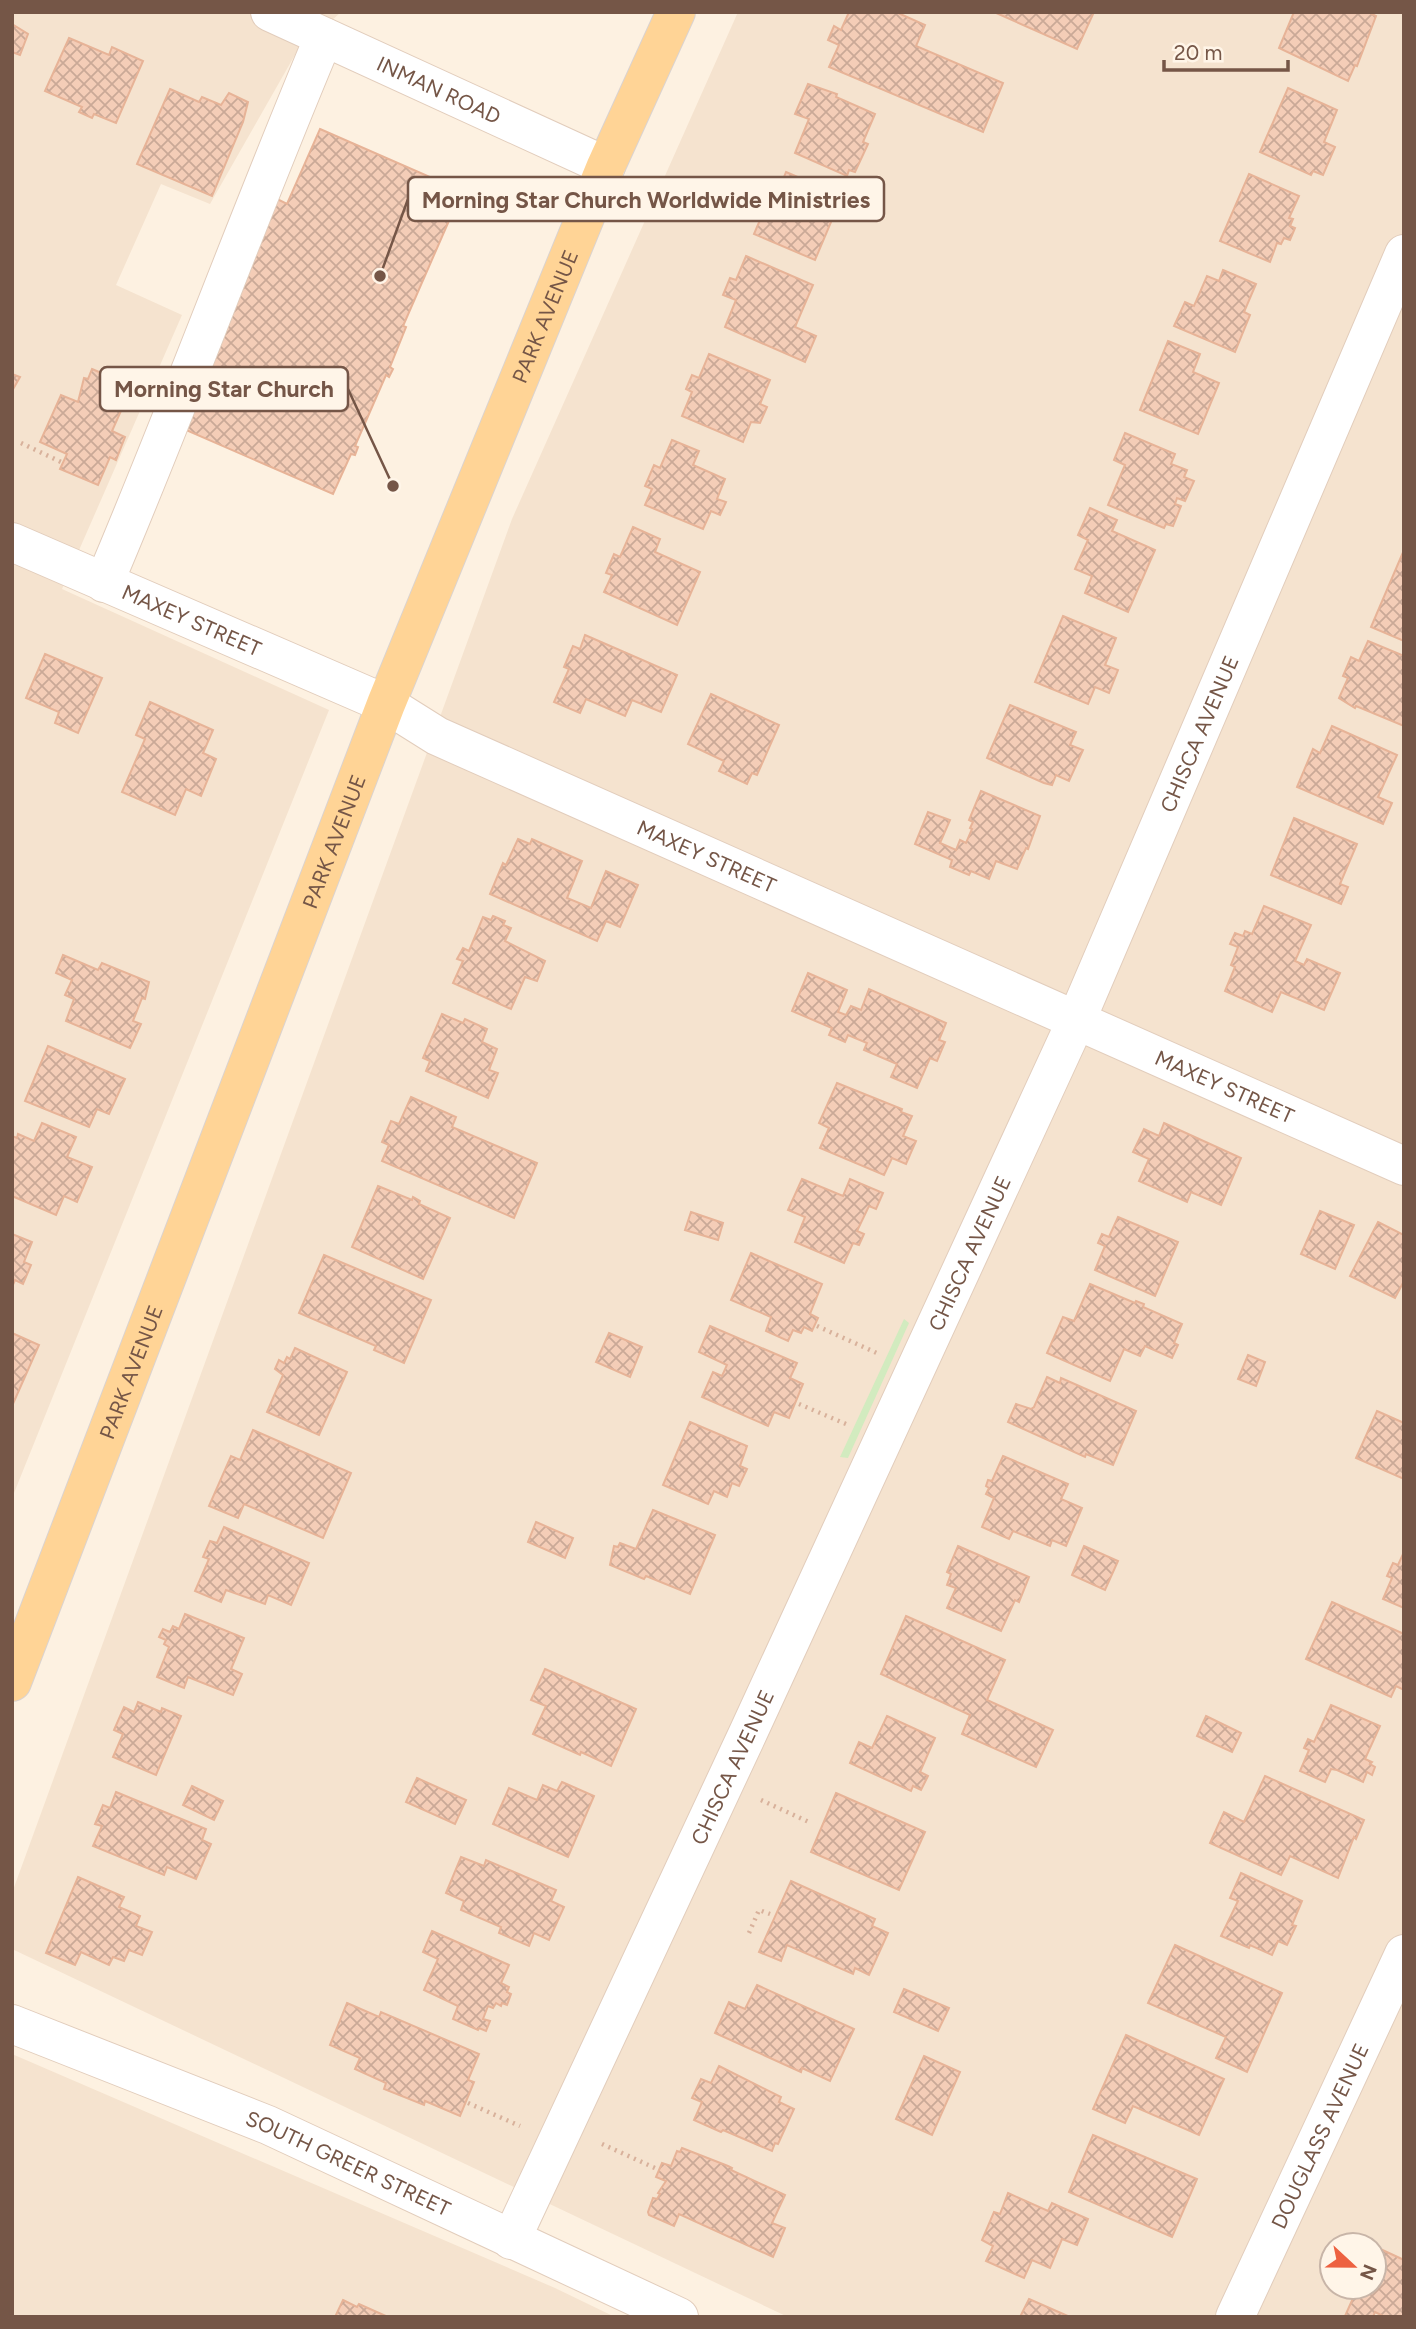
<svg xmlns="http://www.w3.org/2000/svg" width="1416" height="2329" viewBox="0 0 1416 2329" font-family="Figtree,sans-serif">
<style>
.residential{fill:#f5e3cf;fill-rule:evenodd}
.green{fill:#d2ebbf}
.building{fill:url(#building-cross-hatch);stroke:#e7b397;stroke-width:2}
.lines{fill:none;stroke-linecap:round;stroke-linejoin:round}
.minor-casing{stroke:#e2cdbc;stroke-width:40}
.major-casing{stroke:#dbd3cf;stroke-width:40}
.path{stroke:#d8b19b;stroke-width:4.5;stroke-dasharray:2 5;stroke-linecap:butt}
.minor{stroke:#fff;stroke-width:38}
.major{stroke:#ffd496;stroke-width:38}
.labels{text-anchor:middle;dominant-baseline:central;stroke-width:6;stroke-linejoin:round;paint-order:stroke}
.street-label{font-size:21px;fill:#755647;stroke:#fff5e8}
.leader{fill:none;stroke:#755647;stroke-width:2.5}
.callout-dot{fill:#755647;stroke:#fff5e8;stroke-width:2.5}
.callout{fill:#fff5e8;stroke:#755647;stroke-width:2.5}
.callout-label{font-size:23px;text-anchor:middle;font-weight:bold;fill:#755647}
</style>
<defs>
<pattern id="building-cross-hatch" width="8" height="8" patternUnits="userSpaceOnUse" patternTransform="scale(1.75)"><rect width="8" height="8" fill="#f4cdb7"/><path d="M0 0l8 8M0 8l8-8" fill="none" stroke="#caa997"/></pattern>
</defs>
<rect width="100%" height="100%" fill="#fdf1e1"/>
<g class="residential">
<path d="M12 12H341L296 53 210 204 161 184 116 285 182 315 62 589 329 710 12 1498Z"/>
<path d="M738 12H1404V2317H788L12 1949V1893L512 519ZM1332 2245H1374V2287H1332Z"/>
<path d="M12 2054 555 2288 615 2317H12Z"/>
</g>
<path class="green" d="M904 1319 909 1323 848 1458 840 1457Z"/>
<g class="building">
<path d="M849 12H896L925 25 916 46 1003 83 983 132 829 67 839 45 828 40 834 26 841 30Z"/>
<path d="M994 12H1094L1077 49Z"/>
<path d="M1294 12H1368L1376 16 1357 66 1355 65 1348 81 1279 48Z"/>
<path d="M12 24 28 34 20 55 12 52Z"/>
<path d="M69 38 109 55 112 47 143 61 116 123 94 114 92 118 79 112 82 107 45 91Z"/>
<path d="M808 84 837 94 836 97 875 114 863 142 868 144 855 172 849 170 847 176 795 153 809 119 795 114Z"/>
<path d="M1288 88 1337 110 1324 142 1335 147 1323 175 1313 171 1311 175 1260 152Z"/>
<path d="M170 89 199 102 202 97 221 105 229 93 248 102 243 122 212 196 137 164Z"/>
<path d="M320 129 462 191 403 326 406 327 390 367 393 369 389 377 386 375 355 446 358 447 355 455 351 454 333 494 186 430 275 198 287 204Z"/>
<path d="M786 172 842 196 815 260 754 234 763 213 752 209 763 181 780 187Z"/>
<path d="M1249 174 1299 196 1289 218 1293 219 1290 226 1295 228 1290 240 1284 238 1281 244 1277 243 1270 262 1220 241Z"/>
<path d="M746 256 813 285 795 327 816 336 805 362 725 327 736 300 723 295 730 278 736 280Z"/>
<path d="M1223 270 1256 284 1244 312 1250 315 1235 352 1174 326 1185 302 1194 306 1207 276 1219 281Z"/>
<path d="M1168 341 1200 354 1193 372 1219 383 1198 434 1140 410Z"/>
<path d="M709 354 770 380 760 404 767 407 760 423 751 422 743 442 682 416 692 392 686 389 692 375 699 378Z"/>
<path d="M92 369 132 386 112 431 125 437 116 460 110 457 98 485 60 469 67 454 40 442 61 395 78 402 84 378 88 379Z"/>
<path d="M12 374 20 377 12 391Z"/>
<path d="M1125 433 1175 454 1171 464 1187 470 1184 477 1194 481 1185 501 1177 498 1175 504 1181 506 1173 526 1166 524 1164 528 1108 505 1125 465 1114 460Z"/>
<path d="M672 440 699 451 693 465 725 479 717 499 726 502 720 515 711 511 703 529 645 505 652 489 645 486 654 465 660 468Z"/>
<path d="M1090 508 1117 520 1112 531 1155 550 1128 612 1085 593 1092 576 1075 569 1088 540 1078 535Z"/>
<path d="M633 527 660 539 655 552 700 572 677 625 604 592 612 575 606 573 614 554 620 557Z"/>
<path d="M1404 550V641L1371 627Z"/>
<path d="M1063 616 1116 638 1105 665 1118 670 1109 693 1095 687 1088 704 1035 682Z"/>
<path d="M585 635 677 675 661 712 632 700 625 716 586 699 580 713 554 702 569 669 564 667 573 646 580 649Z"/>
<path d="M1368 641 1404 656V726L1356 706 1355 708 1339 698 1348 678 1343 676 1351 657 1359 661Z"/>
<path d="M45 654 102 678 78 733 55 723 59 712 26 698Z"/>
<path d="M711 694 779 725 757 775 752 773 747 784 719 771 724 761 688 744Z"/>
<path d="M150 702 213 730 203 753 216 759 201 796 186 789 175 815 122 792 145 739 136 735Z"/>
<path d="M1010 705 1076 732 1070 745 1083 750 1069 781 1056 775 1052 785 1044 783 987 758Z"/>
<path d="M1332 726 1397 755 1378 797 1392 803 1383 824 1297 787 1313 749 1320 753Z"/>
<path d="M981 791 1040 816 1028 849 1026 848 1017 869 996 861 989 879 971 871 969 875 950 867 952 860 915 844 928 812 950 820 940 843 956 850 960 840 966 843 972 829 970 828 973 822 969 820Z"/>
<path d="M1294 818 1357 844 1340 884 1348 887 1341 904 1271 875Z"/>
<path d="M518 839 530 844 532 839 582 861 567 898 591 908 606 871 638 885 620 927 606 921 597 941 490 894 503 863 506 865Z"/>
<path d="M1264 906 1311 925 1295 961 1304 965 1307 959 1340 973 1324 1010 1281 992 1272 1012 1225 991 1235 967 1231 965 1238 947 1230 944 1235 933 1243 936 1245 931 1252 934Z"/>
<path d="M493 916 505 921 503 925 511 928 505 941 545 961 537 981 525 977 511 1009 453 983 463 961 457 959 463 948 469 951 483 917 491 920Z"/>
<path d="M63 955 98 970 102 963 149 982 145 999 142 998 133 1021 141 1024 130 1048 66 1021 74 999 65 995 72 980 56 973Z"/>
<path d="M808 973 847 990 838 1012 846 1015 851 1006 861 1010 869 989 946 1023 939 1040 945 1042 937 1061 930 1058 917 1088 891 1077 897 1064 864 1050 867 1043 848 1035 845 1042 829 1035 832 1028 792 1011Z"/>
<path d="M442 1014 463 1023 465 1019 487 1029 482 1042 497 1049 489 1070 498 1073 488 1098 426 1071 430 1061 423 1058Z"/>
<path d="M48 1046 125 1079 109 1114 97 1109 89 1127 25 1101Z"/>
<path d="M837 1083 902 1109 901 1112 912 1116 903 1136 916 1141 906 1164 892 1158 884 1175 820 1148 829 1128 819 1123Z"/>
<path d="M411 1097 456 1117 452 1127 537 1163 514 1218 382 1161 389 1145 382 1142 391 1121 399 1124Z"/>
<path d="M42 1123 76 1137 67 1157 92 1167 77 1202 64 1196 56 1215 12 1196V1136L17 1138 18 1134 34 1141Z"/>
<path d="M1164 1123 1241 1158 1221 1205 1191 1192 1187 1202 1139 1181 1149 1159 1133 1152 1144 1129 1159 1136Z"/>
<path d="M802 1179 843 1196 850 1179 883 1193 876 1209 869 1206 857 1231 864 1234 859 1245 853 1243 844 1263 795 1242 805 1217 788 1210Z"/>
<path d="M378 1186 412 1200 413 1197 420 1201 419 1204 450 1218 423 1279 352 1247Z"/>
<path d="M1320 1211 1354 1225 1335 1269 1301 1254Z"/>
<path d="M691 1212 723 1223 718 1240 685 1230Z"/>
<path d="M1118 1217 1178 1242 1155 1296 1095 1270 1105 1246 1098 1243 1102 1234 1109 1237Z"/>
<path d="M1378 1222 1404 1235V1281L1395 1298 1350 1276Z"/>
<path d="M12 1234 32 1242 24 1262 31 1265 23 1284 15 1280 12 1287Z"/>
<path d="M751 1253 822 1284 810 1314 818 1318 812 1331 804 1327 801 1333 793 1330 788 1341 766 1331 771 1317 731 1300Z"/>
<path d="M324 1255 431 1300 404 1363 374 1350 376 1346 299 1313Z"/>
<path d="M1090 1284 1135 1303 1136 1301 1144 1304 1143 1307 1182 1324 1174 1343 1178 1345 1172 1358 1145 1346 1140 1356 1124 1349 1110 1381 1047 1353 1063 1317 1074 1321Z"/>
<path d="M710 1326 797 1363 790 1378 803 1384 789 1418 774 1412 768 1426 702 1397 713 1372 722 1376 727 1365 699 1352Z"/>
<path d="M12 1333 39 1345 12 1406Z"/>
<path d="M609 1333 642 1347 630 1377 596 1362Z"/>
<path d="M295 1348 347 1372 319 1435 267 1412 283 1375 275 1369 279 1360 284 1363 287 1357 290 1359Z"/>
<path d="M1248 1355 1265 1362 1256 1386 1238 1379Z"/>
<path d="M1047 1377 1060 1383 1061 1378 1136 1411 1113 1465 1086 1454 1085 1457 1008 1422 1016 1404 1031 1409 1034 1407Z"/>
<path d="M1377 1411 1404 1423V1479L1356 1458Z"/>
<path d="M690 1422 747 1446 740 1466 747 1469 739 1486 732 1483 727 1497 714 1491 708 1504 663 1485Z"/>
<path d="M253 1430 351 1473 323 1538 244 1504 238 1518 209 1506 231 1456 240 1460Z"/>
<path d="M1003 1456 1068 1484 1061 1499 1082 1508 1066 1546 1052 1540 1050 1546 1013 1531 1009 1539 982 1527 994 1498 986 1494 989 1488 986 1486 988 1480 992 1481Z"/>
<path d="M653 1510 715 1535 690 1594 646 1576 644 1579 610 1565 614 1546 618 1547 620 1543 636 1549Z"/>
<path d="M536 1522 573 1538 565 1558 528 1542Z"/>
<path d="M224 1527 309 1563 291 1605 268 1595 265 1604 226 1590 221 1602 195 1591 209 1559 203 1557 210 1541 217 1543Z"/>
<path d="M958 1546 1029 1577 1019 1602 1015 1600 1001 1631 947 1608 956 1588 947 1585 951 1574 947 1572Z"/>
<path d="M1084 1546 1118 1561 1105 1590 1072 1575Z"/>
<path d="M1404 1552V1608L1383 1599 1392 1578 1387 1576 1393 1563 1398 1565Z"/>
<path d="M1332 1602 1404 1634V1690L1396 1686 1391 1697 1306 1659Z"/>
<path d="M185 1614 244 1638 231 1669 242 1674 233 1695 188 1677 184 1688 157 1677 169 1647 164 1644 166 1640 159 1637 163 1629 170 1632 173 1626 179 1629Z"/>
<path d="M906 1616 1005 1660 987 1700 1053 1730 1036 1767 962 1734 970 1715 881 1674Z"/>
<path d="M545 1669 636 1709 611 1766 581 1752 580 1755 533 1734 546 1706 531 1700Z"/>
<path d="M138 1702 161 1712 162 1708 181 1716 156 1775 113 1757 123 1734 114 1730 124 1707 134 1712Z"/>
<path d="M1331 1705 1380 1726 1365 1759 1372 1762 1370 1764 1375 1767 1372 1775 1367 1772 1363 1782 1337 1770 1331 1769 1325 1782 1300 1771 1309 1750 1304 1748 1308 1739 1314 1742Z"/>
<path d="M887 1716 935 1738 920 1772 928 1776 921 1790 913 1786 911 1791 850 1763 859 1742 872 1748Z"/>
<path d="M1206 1716 1241 1733 1232 1752 1197 1736Z"/>
<path d="M1265 1776 1364 1820 1356 1839 1354 1837 1338 1878 1290 1856 1281 1875 1210 1843 1224 1812 1244 1822Z"/>
<path d="M417 1778 466 1800 455 1824 406 1802Z"/>
<path d="M562 1782 594 1796 568 1857 493 1824 509 1788 537 1800 543 1785 557 1791Z"/>
<path d="M192 1786 223 1801 214 1820 183 1805Z"/>
<path d="M116 1792 206 1829 202 1840 211 1844 196 1879 167 1867 164 1875 93 1846 102 1826 95 1824 103 1805 110 1808Z"/>
<path d="M836 1793 925 1832 899 1890 811 1852Z"/>
<path d="M461 1857 484 1866 486 1860 556 1890 551 1901 564 1907 549 1940 534 1933 529 1946 499 1933 501 1927 461 1910 464 1901 446 1893Z"/>
<path d="M1241 1873 1302 1901 1292 1925 1296 1926 1287 1945 1278 1941 1272 1955 1250 1945 1249 1948 1221 1936 1238 1901 1230 1898Z"/>
<path d="M78 1877 124 1897 119 1907 140 1916 136 1926 152 1932 142 1955 129 1950 124 1961 113 1957 109 1965 81 1952 75 1965 46 1953Z"/>
<path d="M791 1881 875 1919 872 1926 888 1933 869 1975 855 1968 853 1974 787 1945 781 1961 759 1952Z"/>
<path d="M432 1931 509 1965 501 1983 509 1987 507 1992 511 1994 507 2005 502 2003 501 2006 496 2003 493 2008 488 2006 483 2019 490 2021 486 2031 479 2028 478 2030 453 2019 458 2006 424 1990 438 1959 423 1952Z"/>
<path d="M1175 1945 1282 1993 1247 2072 1216 2058 1226 2037 1148 2003Z"/>
<path d="M757 1985 854 2029 830 2081 802 2068 801 2072 715 2033 729 2002 745 2009Z"/>
<path d="M904 1989 949 2008 938 2031 894 2012Z"/>
<path d="M347 2003 379 2017 381 2012 479 2054 468 2080 474 2082 460 2116 425 2101 424 2105 384 2089 386 2083 355 2069 360 2058 330 2045Z"/>
<path d="M1126 2035 1224 2079 1199 2135 1133 2106 1125 2123 1093 2109Z"/>
<path d="M924 2056 960 2072 932 2135 896 2119Z"/>
<path d="M719 2066 781 2097 779 2102 794 2109 778 2144 775 2143 772 2151 723 2130 721 2132 694 2120 702 2102 692 2098 701 2079 711 2083Z"/>
<path d="M1093 2135 1197 2179 1172 2237 1069 2192Z"/>
<path d="M682 2148 728 2166 732 2168 731 2170 785 2195 772 2223 785 2228 773 2257 679 2214 674 2226 649 2215 648 2212 653 2198 657 2199 660 2194 658 2193 666 2181 656 2177 662 2163 671 2166 677 2151 680 2152Z"/>
<path d="M1008 2193 1048 2211 1052 2203 1088 2219 1077 2245 1062 2239 1050 2268 1032 2260 1024 2278 986 2261 993 2246 982 2240 994 2212 1000 2214Z"/>
<path d="M1376 2247 1404 2260V2317H1385L1375 2312 1373 2317H1347L1345 2316 1358 2287H1374Z"/>
<path d="M1029 2299 1070 2317H1020Z"/>
<path d="M343 2300 357 2307 359 2304 388 2317H335Z"/>
</g>
<g class="lines">
<g class="minor-casing">
<g id="minor">
<path id="s1" d="M270 12 606 166"/>
<path id="s2" d="M12 542 386 704 437 736 1404 1166"/>
<path d="M104 583C181 402 248 217 324 37"/>
<path id="s3" d="M12 2024 268 2125 679 2317"/>
<path id="s4" d="M511 2240 748 1733 1076 1021 1404 254"/>
<path id="s5" d="M1235 2317 1404 1954"/>
</g>
</g>
<g class="major-casing">
<g id="major">
<path id="s6" d="M12 1682 386 704 606 166 676 12"/>
</g>
</g>
<g class="path">
<path d="M21 443 61 462"/>
<path d="M817 1326 879 1354"/>
<path d="M799 1404 846 1424"/>
<path d="M761 1800 811 1823"/>
<path d="M749 1933 759 1910 770 1914"/>
<path d="M468 2103 520 2126"/>
<path d="M602 2144 655 2168"/>
</g>
<use href="#minor" class="minor"/>
<use href="#major" class="major"/>
</g>
<g class="labels">
<g class="street-label">
<text stroke="none"><textPath href="#s1" startOffset="186">INMAN ROAD</textPath></text>
<text stroke="none"><textPath href="#s6" startOffset="1466">PARK AVENUE</textPath></text>
<text stroke="none"><textPath href="#s2" startOffset="196">MAXEY STREET</textPath></text>
<text stroke="none"><textPath href="#s4" startOffset="1656">CHISCA AVENUE</textPath></text>
<text stroke="none"><textPath href="#s6" startOffset="900">PARK AVENUE</textPath></text>
<text stroke="none"><textPath href="#s2" startOffset="763">MAXEY STREET</textPath></text>
<text stroke="none"><textPath href="#s2" startOffset="1330">MAXEY STREET</textPath></text>
<text stroke="none"><textPath href="#s4" startOffset="1088">CHISCA AVENUE</textPath></text>
<text stroke="none"><textPath href="#s6" startOffset="332">PARK AVENUE</textPath></text>
<text stroke="none"><textPath href="#s4" startOffset="522">CHISCA AVENUE</textPath></text>
<text stroke="none"><textPath href="#s5" startOffset="200">DOUGLASS AVENUE</textPath></text>
<text stroke="none"><textPath href="#s3" startOffset="364">SOUTH GREER STREET</textPath></text>
</g>
</g>
<path class="leader" d="M380 276L408 199M393 486L348 389"/>
<g class="callout-dot">
<circle cx="380" cy="276" r="7"/>
<circle cx="393" cy="486" r="7"/>
</g>
<g class="callout">
<rect x="408" y="177" width="476" height="44" rx="7"/>
<rect x="100" y="367" width="248" height="44" rx="7"/>
</g>
<g class="callout-label">
<text x="646" y="208">Morning Star Church Worldwide Ministries</text>
<text x="224" y="397">Morning Star Church</text>
</g>
<rect width="1416" height="2329" fill="none" stroke="#755647" stroke-width="28"/>
<g transform="translate(1353 2266) rotate(112)"><circle r="33" fill="#fff5e8" stroke="#c8b5a8" stroke-width="2"/>
<path d="M0-5L12 26L0 18L-12 26Z" fill="#ed6140"/>
<text y="-10" font-size="19" font-weight="bold" text-anchor="middle" fill="#755647">N</text>
</g>
<path d="M1164 60v10h124v-10" fill="none" stroke="#755647" stroke-width="3.5"/>
<text x="1174" y="60" font-size="21" fill="#755647" stroke="#fff5e8" stroke-width="5" paint-order="stroke">20 m</text>
</svg>
